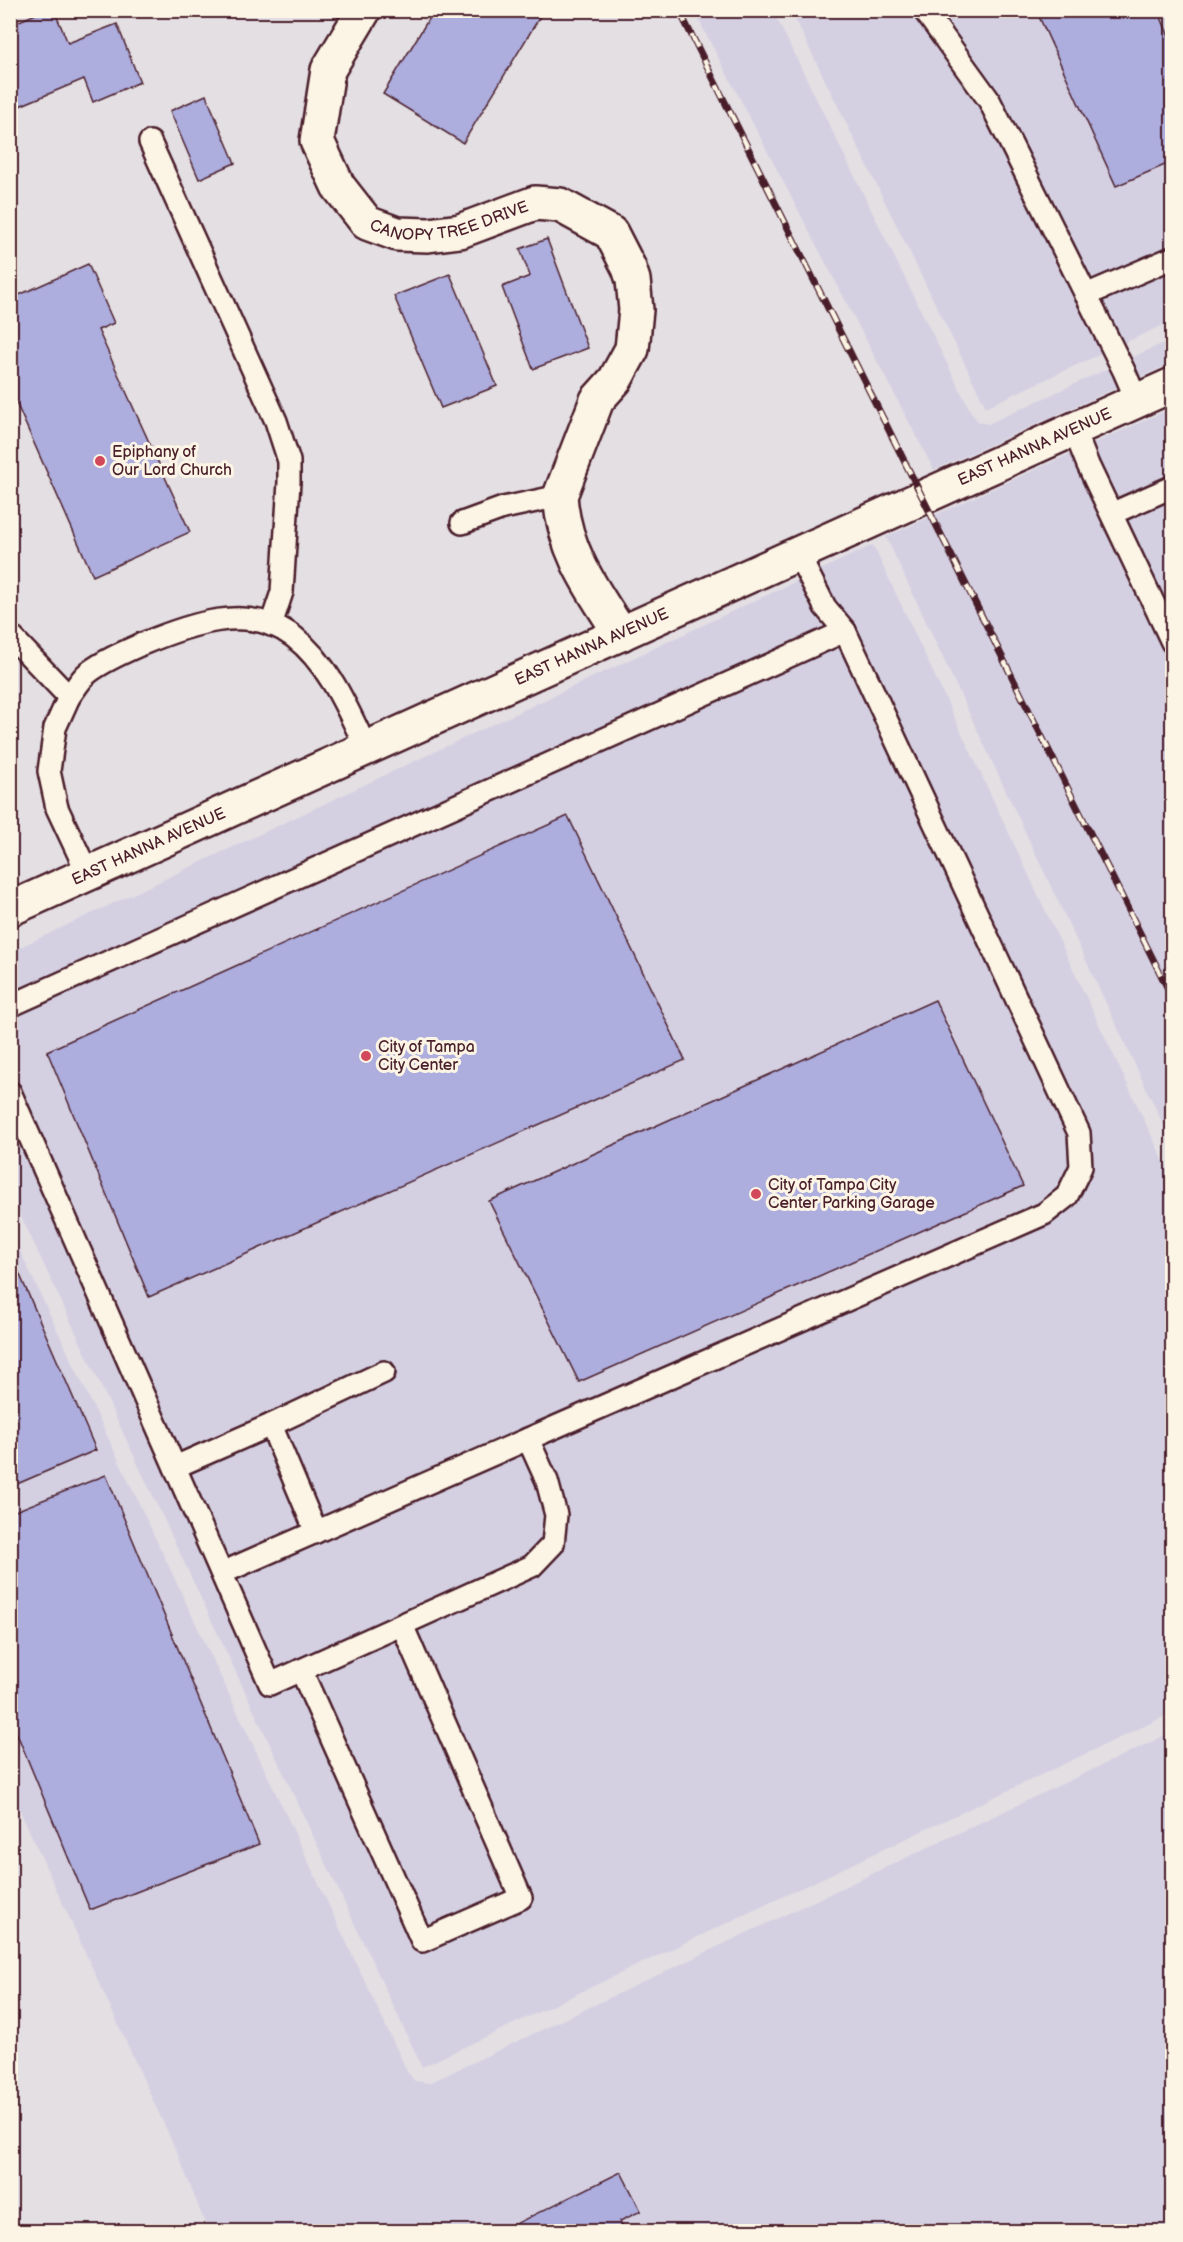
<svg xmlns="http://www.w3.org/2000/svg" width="1183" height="2242" viewBox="0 0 1183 2242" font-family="'Balsamiq Sans',sans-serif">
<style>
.built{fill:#d4d0e2}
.building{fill:#adadde;stroke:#4a1f2b;stroke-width:1.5}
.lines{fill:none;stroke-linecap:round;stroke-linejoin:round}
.service-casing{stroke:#4a1f2b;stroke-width:26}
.minor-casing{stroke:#4a1f2b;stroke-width:38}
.tertiary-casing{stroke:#4a1f2b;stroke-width:38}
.service{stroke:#fcf5e5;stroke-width:21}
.minor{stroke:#fcf5e5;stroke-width:33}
.tertiary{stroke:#fcf5e5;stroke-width:33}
.rail-casing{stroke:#4a1f2b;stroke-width:7}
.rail{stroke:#fcf5e5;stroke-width:4.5;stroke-dasharray:14;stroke-linecap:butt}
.poi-dot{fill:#d1495b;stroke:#fcf5e5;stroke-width:2}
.labels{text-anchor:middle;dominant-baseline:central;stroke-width:6;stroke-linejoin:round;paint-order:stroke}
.street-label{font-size:16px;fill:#4a1f2b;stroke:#fcf5e5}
.poi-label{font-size:16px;fill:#4a1f2b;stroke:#fcf5e5;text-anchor:start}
</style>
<rect width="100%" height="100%" fill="#e4dfe3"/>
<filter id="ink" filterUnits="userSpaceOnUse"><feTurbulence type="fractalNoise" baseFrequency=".0167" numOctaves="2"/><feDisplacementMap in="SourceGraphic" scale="12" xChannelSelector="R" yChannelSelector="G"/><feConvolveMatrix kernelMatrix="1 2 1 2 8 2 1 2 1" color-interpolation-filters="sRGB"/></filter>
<g filter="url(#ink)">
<g class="built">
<path d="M694 11H773L972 414 979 422 988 424 1172 339V363L934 470Z"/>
<path d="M791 11H1172V321L986 407Z"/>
<path d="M1172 408V1143L886 537Z"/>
<path d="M873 545 1172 1179V1713L422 2067 11 1195 10 952Z"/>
<path d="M10 1230 408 2073 415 2081 429 2083 1172 1732V2231H208L179 2157 11 1791Z"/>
</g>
<g class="building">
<path d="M45 10H54L68 43 117 24 140 82 93 102 84 79 10 110V25Z"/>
<path d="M434 10H544L463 143 383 94Z"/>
<path d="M1036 10H1158L1172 44V162L1116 186Z"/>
<path d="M206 95 235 163 199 179 170 111Z"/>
<path d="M547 239 588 348 533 369 502 287 530 276 520 249Z"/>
<path d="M88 264 114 323 98 330 190 532 93 576 10 389V299Z"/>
<path d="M450 274 497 386 441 408 394 296Z"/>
<path d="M568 816 685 1060 149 1297 47 1051Z"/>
<path d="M935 1000 1023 1186 579 1382 489 1201Z"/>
<path d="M10 1252 96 1450 10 1487Z"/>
<path d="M106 1475 259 1844 90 1910 10 1717V1513Z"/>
<path d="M621 2172 641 2211 620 2221 626 2232H499Z"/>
</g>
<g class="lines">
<g class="service-casing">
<g id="service">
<path d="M924 10 989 100 1124 371 1137 401"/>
<path d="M150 142 276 421 289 461V482L282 592 271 625"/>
<path d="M1086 295 1172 258"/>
<path d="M1074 430 1088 465 1172 642"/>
<path d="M1113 513 1172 487"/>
<path d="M462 523 503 508 560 496"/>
<path d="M10 635 69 697 55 728 49 771 57 808 88 874"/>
<path d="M69 697C75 689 81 678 89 672 105 660 124 652 142 644 188 625 249 602 294 637 329 664 348 710 366 748"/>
<path d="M10 1006 845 631"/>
<path d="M10 1092C97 1289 183 1486 270 1684L532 1566 553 1544 556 1515 547 1481 528 1439 222 1573"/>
<path d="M271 1425 384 1372"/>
<path d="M528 1439 1044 1214 1067 1196 1081 1167 1079 1133 845 631 825 607 798 554"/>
<path d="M175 1467 271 1425 316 1532"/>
<path d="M301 1670 422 1941 521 1898 402 1625"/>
</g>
</g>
<g class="minor-casing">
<g id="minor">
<path id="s1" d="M364 10 328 70 317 141 338 186 367 223 397 234 428 235 460 231 535 203 560 205 611 233 629 268 633 280 636 310 632 349 615 380 597 400 560 496C564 551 592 589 621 634"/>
</g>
</g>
<g class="tertiary-casing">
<g id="tertiary">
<path id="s2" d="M10 909 1172 385"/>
</g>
</g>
<use href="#service" class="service"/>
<use href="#minor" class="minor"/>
<use href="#tertiary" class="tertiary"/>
<g class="rail-casing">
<path id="rail" d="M679 10 1172 997"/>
</g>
<use href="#rail" class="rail"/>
</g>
</g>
<g class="poi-dot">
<circle cx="100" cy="461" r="6"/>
<circle cx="366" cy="1056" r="6"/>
<circle cx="756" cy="1194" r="6"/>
</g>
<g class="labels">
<g class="street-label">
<text stroke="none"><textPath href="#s1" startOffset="324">CANOPY TREE DRIVE</textPath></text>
<text stroke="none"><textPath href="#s2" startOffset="1124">EAST HANNA AVENUE</textPath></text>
<text stroke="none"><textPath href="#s2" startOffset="638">EAST HANNA AVENUE</textPath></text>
<text stroke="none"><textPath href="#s2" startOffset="152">EAST HANNA AVENUE</textPath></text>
</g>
<g class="poi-label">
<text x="112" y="452">Epiphany of<tspan x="112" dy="18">Our Lord Church</tspan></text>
<text x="378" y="1047">City of Tampa<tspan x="378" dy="18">City Center</tspan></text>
<text x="768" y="1185">City of Tampa City<tspan x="768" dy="18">Center Parking Garage</tspan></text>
</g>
</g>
<rect width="1183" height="2242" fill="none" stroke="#fcf5e5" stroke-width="36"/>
<rect x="18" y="18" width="1147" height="2206" fill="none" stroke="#4a1f2b" stroke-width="2" filter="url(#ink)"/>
</svg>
